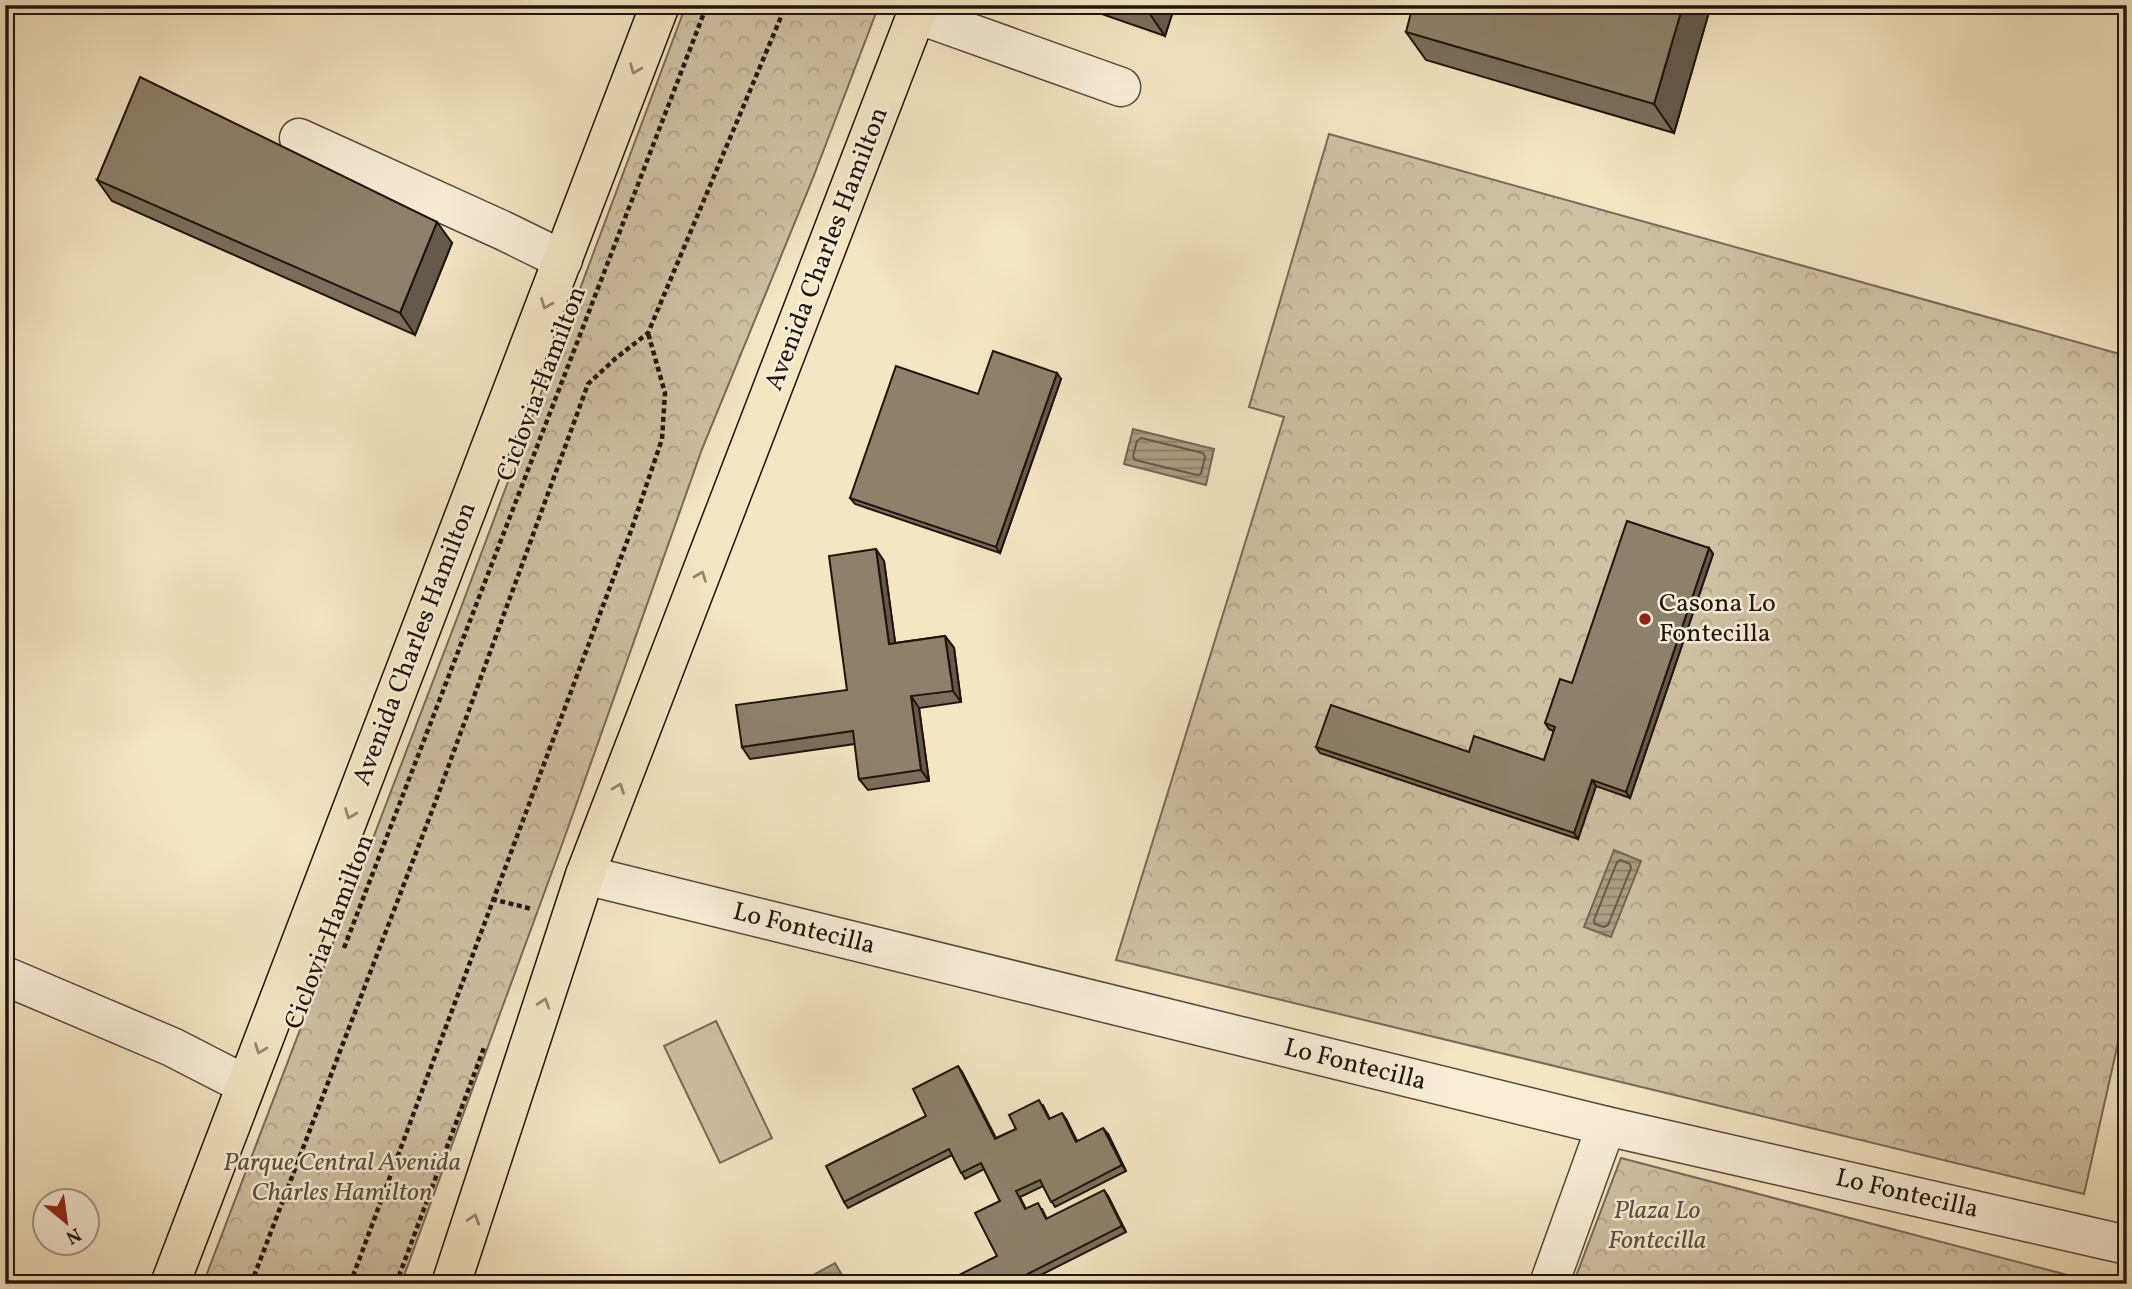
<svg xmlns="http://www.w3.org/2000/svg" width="2132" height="1289" viewBox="0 0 2132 1289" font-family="Vollkorn,serif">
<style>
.forest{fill:url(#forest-crowns);stroke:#786a58;stroke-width:2}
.pitch{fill:#d0c1a4;stroke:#786a58;stroke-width:2}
.water{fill:url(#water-rules);stroke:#746755;stroke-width:2}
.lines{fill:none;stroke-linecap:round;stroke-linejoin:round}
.shore{stroke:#665948;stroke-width:2}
.minor-casing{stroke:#55483a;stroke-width:41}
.major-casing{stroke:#20140c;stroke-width:41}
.path{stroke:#20140c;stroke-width:4.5;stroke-dasharray:5 3.5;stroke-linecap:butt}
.minor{stroke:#f8eed8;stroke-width:38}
.major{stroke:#f4e5c3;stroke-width:38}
.wall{fill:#7a6f5c;stroke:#20140c;stroke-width:2}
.shaded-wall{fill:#635a4b;stroke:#20140c;stroke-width:2}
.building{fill:#8e816b;stroke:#20140c;stroke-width:2}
.oneway{stroke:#958771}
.poi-dot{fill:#8f2418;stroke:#f8eed8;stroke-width:2.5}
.labels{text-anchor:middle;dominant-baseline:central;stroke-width:5;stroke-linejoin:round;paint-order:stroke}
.street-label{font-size:26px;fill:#20140c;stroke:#f8eed8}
.poi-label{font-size:26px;fill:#20140c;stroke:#f8eed8;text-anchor:start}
.park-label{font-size:26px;font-style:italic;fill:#5e5141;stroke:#f8eed8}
</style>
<defs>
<pattern id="forest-crowns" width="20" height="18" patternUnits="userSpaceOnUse" patternTransform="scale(1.75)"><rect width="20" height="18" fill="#d0c1a4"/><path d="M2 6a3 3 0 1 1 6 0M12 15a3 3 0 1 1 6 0" fill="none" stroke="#b2a58c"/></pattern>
<pattern id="water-rules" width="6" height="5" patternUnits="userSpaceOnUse" patternTransform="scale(1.75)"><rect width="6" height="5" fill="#ac9e85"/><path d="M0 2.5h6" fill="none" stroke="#8c806b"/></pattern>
</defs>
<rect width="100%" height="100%" fill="#f4e5c3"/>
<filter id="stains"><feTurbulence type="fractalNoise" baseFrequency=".00286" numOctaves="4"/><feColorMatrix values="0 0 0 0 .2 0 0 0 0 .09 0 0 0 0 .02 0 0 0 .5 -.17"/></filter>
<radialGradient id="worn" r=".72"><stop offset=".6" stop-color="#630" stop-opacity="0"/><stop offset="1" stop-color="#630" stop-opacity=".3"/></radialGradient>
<g class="forest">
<path d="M686 5H879L813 178 702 449 564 839 401 1284H203L459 613Z"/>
<path d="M1329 134 2127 356V1003L2084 1194 1116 960 1284 417 1249 407Z"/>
<path d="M1621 1158 2102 1284H1573Z"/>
</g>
<path class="pitch" d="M716 1021 772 1138 720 1163 664 1046Z"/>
<g class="water">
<path d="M1133 429 1214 449 1206 485 1124 464Z"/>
<path d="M1614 850 1641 861 1611 937 1584 927Z"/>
<path d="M835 1263 847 1284H797Z"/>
</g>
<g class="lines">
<g class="shore">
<path d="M1141 438 1203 453 1205 457 1201 474 1197 475 1135 460 1133 456 1137 441Z"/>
<path d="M1621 860 1630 864 1631 868 1608 925 1604 927 1595 924 1594 920 1617 862Z"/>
</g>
<g class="minor-casing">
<g id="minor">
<path d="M917 14 1121 87"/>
<path d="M299 138 504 231 563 260"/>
<path d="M585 875 1606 1126 2127 1245"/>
<path d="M5 976 172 1047 246 1085"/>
<path d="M1549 1284 1606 1126"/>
</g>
</g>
<g class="major-casing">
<g id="major">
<path d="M170 1284 660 5"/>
<path d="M451 1284 585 875 920 5"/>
</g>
</g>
<g class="path">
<path d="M492 899 532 909"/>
<path d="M344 948 707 5"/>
<path d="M251 1284 435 803 588 384 616 358 648 333 786 5"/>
<path d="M350 1284 632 528 662 439 665 393 648 333"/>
<path d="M396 1284 485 1045"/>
</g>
<use href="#minor" class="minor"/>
<use href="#major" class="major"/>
</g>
<g class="wall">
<path d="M1076 5H1175L1165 36Z"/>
<path d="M1711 5 1674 133 1426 60 1406 32Z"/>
<path d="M97 180 452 243 415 335 112 201Z"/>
<path d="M1061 379 1000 553 855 504 850 498 978 394Z"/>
<path d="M1709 548 1713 554 1630 798 1596 786 1578 839 1320 753 1316 747 1469 752 1544 760 1554 731 1549 729 1545 723 1572 683Z"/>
<path d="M884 561 895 643 945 636 954 648 961 702 919 708 929 781 868 790 859 779 855 744 750 759 742 747 847 690Z"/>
<path d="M962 1072 996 1138 1016 1129 1043 1105 1050 1119H1066L1077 1141 1108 1134 1126 1171 1055 1207 1043 1186 1020 1197 1026 1209H1042L1047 1219 1108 1196 1126 1232 1023 1284H953L997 1256 1000 1201 984 1169 965 1179 952 1155 848 1208 844 1202 926 1116Z"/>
</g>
<g class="shaded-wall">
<path d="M1145 5H1175L1165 36 1145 7Z"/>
<path d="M1683 5H1711L1674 133 1654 104Z"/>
<path d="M437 222 452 243 415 335 400 313Z"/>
<path d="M1057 373 1061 379 1000 553 996 547Z"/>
<path d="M1709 548 1713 554 1630 798 1626 792Z"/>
<path d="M876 549 884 561 897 656 889 644Z"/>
<path d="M945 636 954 648 961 702 953 691Z"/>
<path d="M911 696 919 708 929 781 921 770Z"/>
<path d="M1592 780 1596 786 1578 839 1574 833Z"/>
<path d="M958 1066 962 1072 999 1145 995 1139Z"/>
<path d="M1062 1113 1066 1119 1080 1148 1076 1142Z"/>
<path d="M1103 1128 1108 1134 1126 1171 1122 1165Z"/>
<path d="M1104 1190 1108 1196 1126 1232 1122 1226Z"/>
</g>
<g class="building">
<path d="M1413 5H1683L1654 104 1406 32Z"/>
<path d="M140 77 437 222 400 313 97 180Z"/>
<path d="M993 351 1057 373 996 547 850 498 896 366 978 394Z"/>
<path d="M1627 521 1709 548 1626 792 1592 780 1574 833 1316 747 1331 705 1469 752 1474 736 1544 760 1555 727 1545 723 1560 679 1572 683Z"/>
<path d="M876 549 889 644 945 636 953 691 911 696 921 770 859 779 853 731 742 747 736 705 847 690 829 556Z"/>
<path d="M958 1066 995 1139 1016 1129 1009 1115 1039 1100 1049 1119 1062 1113 1076 1142 1103 1128 1122 1165 1051 1202 1040 1180 1016 1191 1025 1209 1038 1203 1046 1219 1104 1190 1122 1226 1008 1284H953L951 1279 997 1256 975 1213 1000 1201 981 1163 961 1173 949 1149 844 1202 826 1166 926 1116 913 1089Z"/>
</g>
<defs><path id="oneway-chevron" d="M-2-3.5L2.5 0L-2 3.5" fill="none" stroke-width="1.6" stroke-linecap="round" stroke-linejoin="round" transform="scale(1.75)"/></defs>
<g class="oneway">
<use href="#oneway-chevron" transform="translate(635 69) rotate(111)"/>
<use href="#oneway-chevron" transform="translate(546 304) rotate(111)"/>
<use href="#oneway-chevron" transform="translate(701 576) rotate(-69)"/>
<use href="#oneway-chevron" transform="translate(619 788) rotate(-69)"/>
<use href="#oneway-chevron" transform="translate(350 814) rotate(111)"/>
<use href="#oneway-chevron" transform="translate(544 1003) rotate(-72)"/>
<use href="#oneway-chevron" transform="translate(260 1049) rotate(111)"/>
<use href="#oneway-chevron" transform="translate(474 1219) rotate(-72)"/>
</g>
<circle class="poi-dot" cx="1645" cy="619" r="7"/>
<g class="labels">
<g class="street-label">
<text transform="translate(827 249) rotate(-69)">Avenida Charles Hamilton</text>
<text transform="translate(542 384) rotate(-69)">Ciclovia Hamilton</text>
<text transform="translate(415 644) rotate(-69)">Avenida Charles Hamilton</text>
<text transform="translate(804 929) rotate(14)">Lo Fontecilla</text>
<text transform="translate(330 932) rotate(-69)">Ciclovia Hamilton</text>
<text transform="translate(1355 1065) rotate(14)">Lo Fontecilla</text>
<text transform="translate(1907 1194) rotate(13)">Lo Fontecilla</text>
</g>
<g class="poi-label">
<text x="1659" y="604">Casona Lo<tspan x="1659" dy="30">Fontecilla</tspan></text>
</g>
<g class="park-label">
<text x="342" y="1163">Parque Central Avenida<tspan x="342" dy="30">Charles Hamilton</tspan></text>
<text x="1657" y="1211">Plaza Lo<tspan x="1657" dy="30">Fontecilla</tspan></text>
</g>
</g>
<rect width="2132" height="1289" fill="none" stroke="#f4e5c3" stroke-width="28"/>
<rect x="7" y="7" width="2118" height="1275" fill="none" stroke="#20140c" stroke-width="3.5"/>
<rect x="14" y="14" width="2104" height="1261" fill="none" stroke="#20140c" stroke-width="2"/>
<g transform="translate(66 1222) rotate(151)"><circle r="33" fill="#f8eed8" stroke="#a29786" stroke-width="2"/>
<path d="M0-5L12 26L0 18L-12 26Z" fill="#8f2418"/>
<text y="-10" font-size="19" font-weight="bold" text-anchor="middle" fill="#20140c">N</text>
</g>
<rect width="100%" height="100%" filter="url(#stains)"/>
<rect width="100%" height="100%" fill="url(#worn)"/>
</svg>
